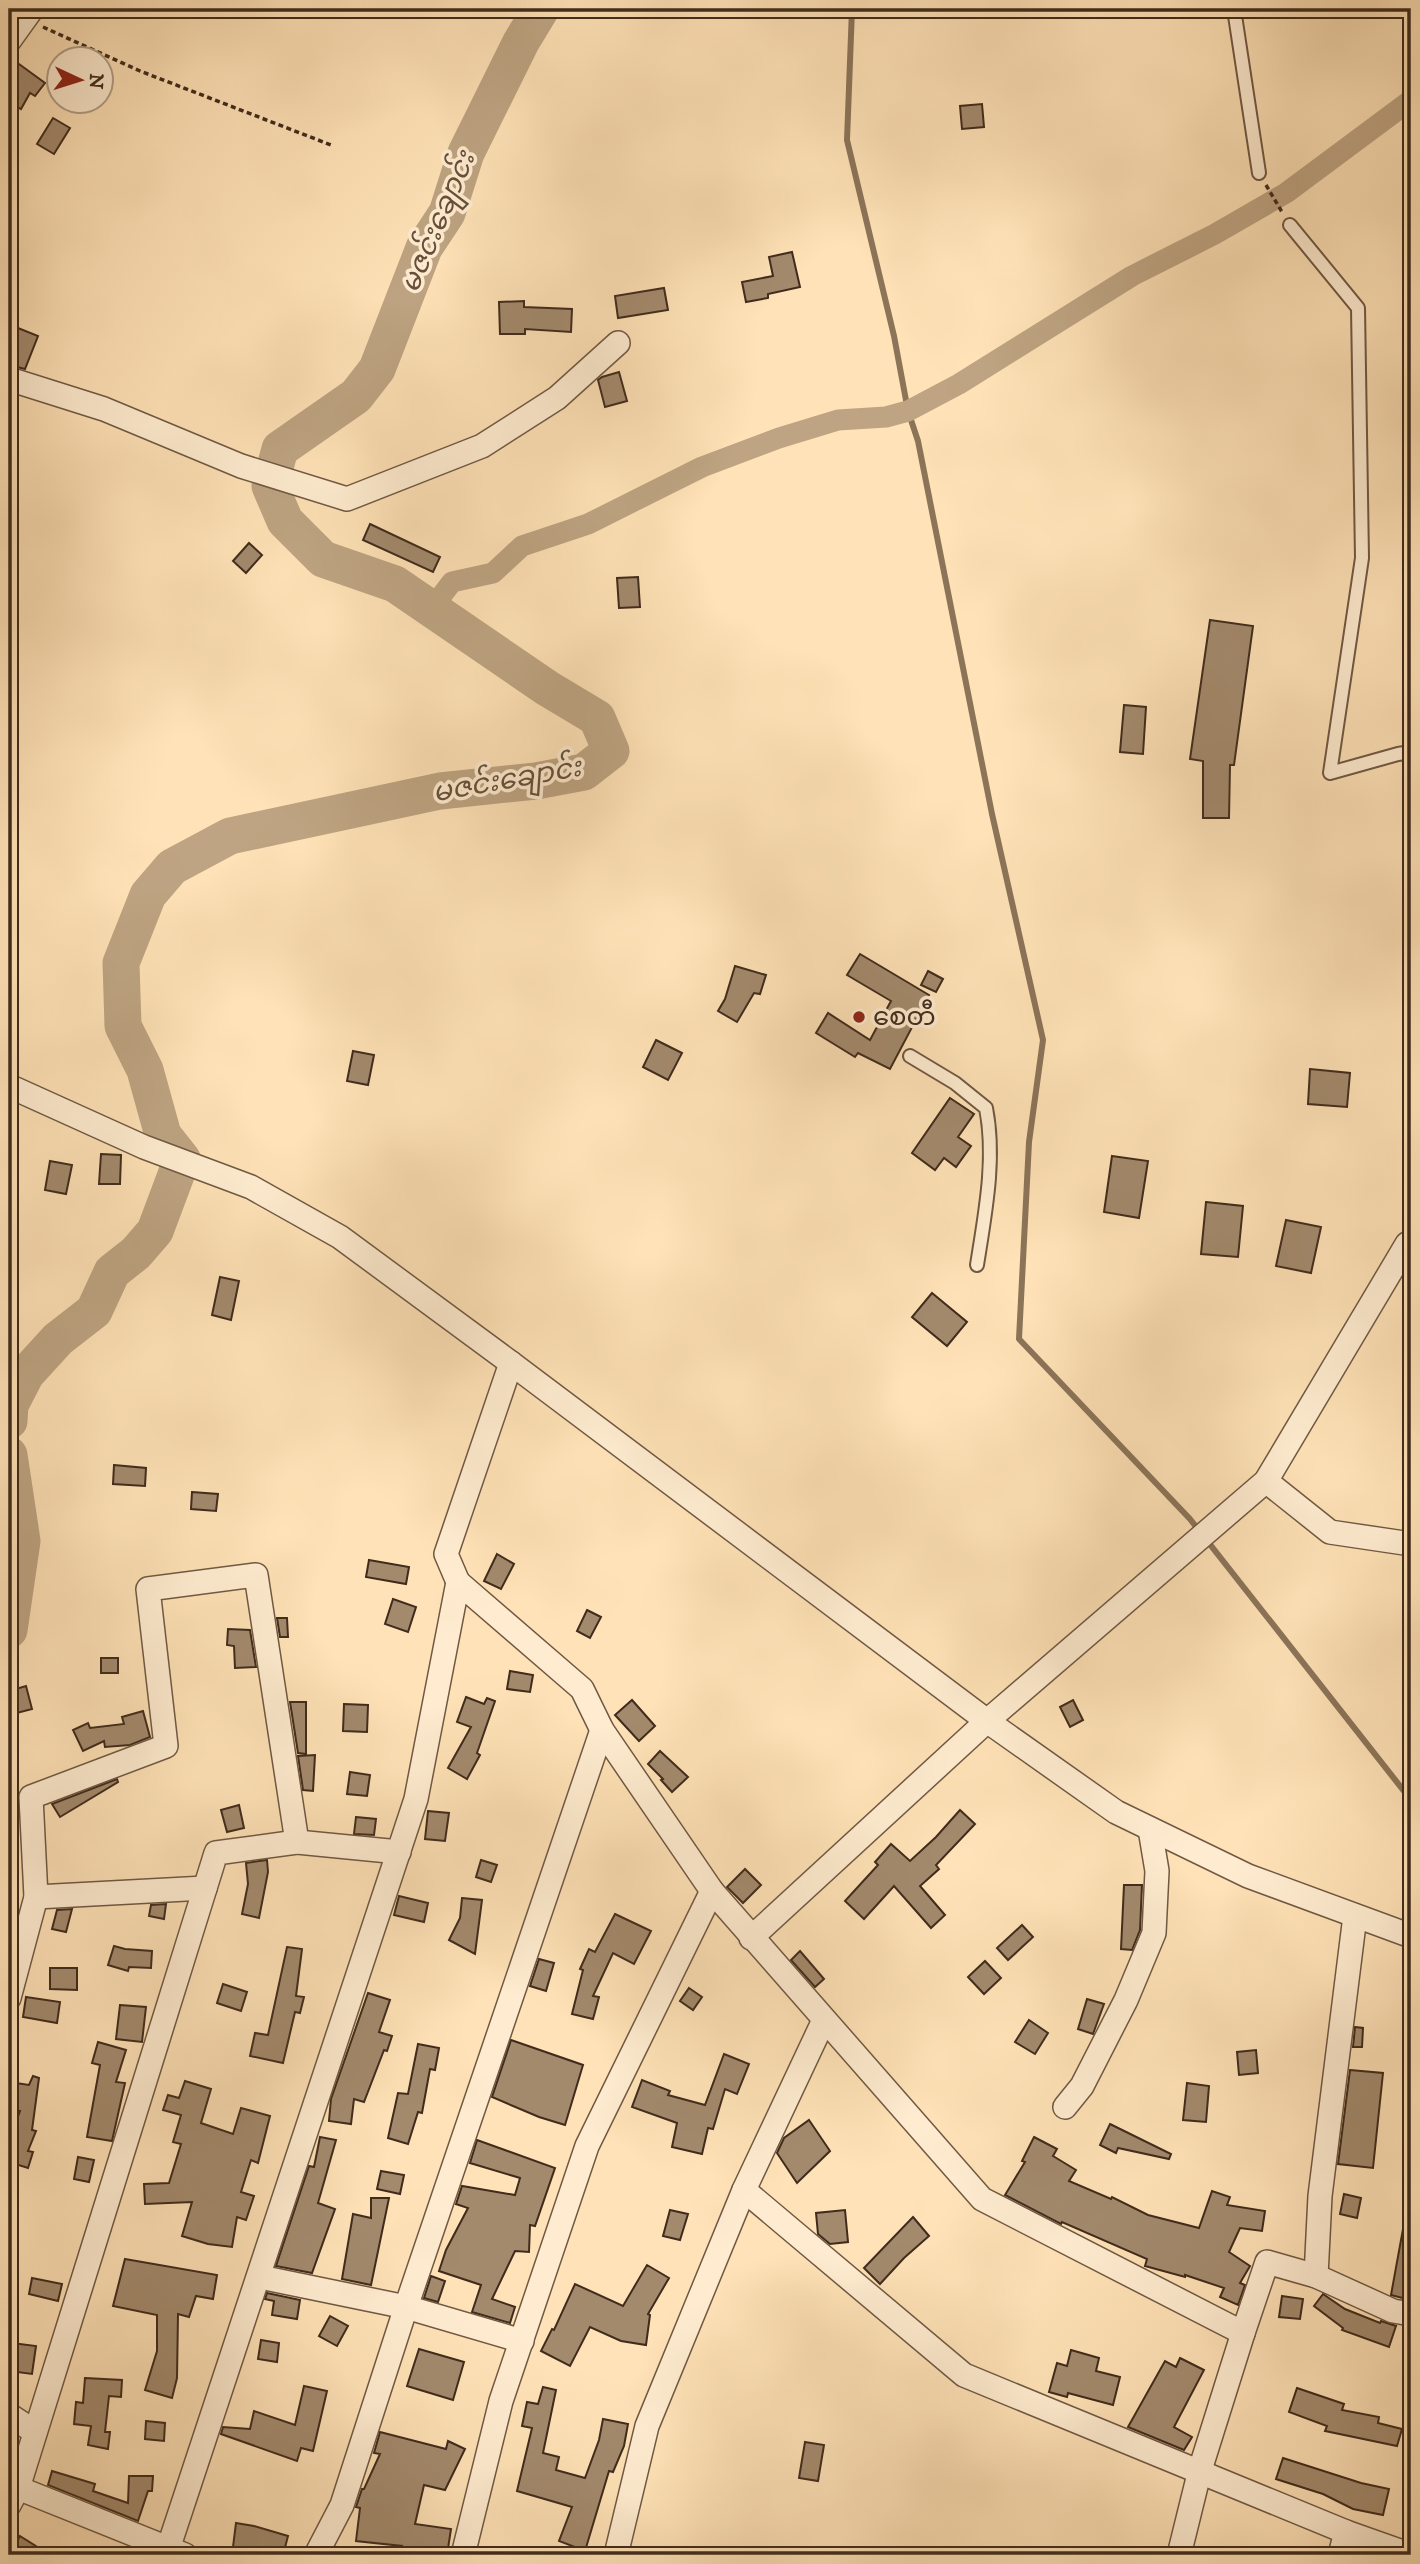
<svg xmlns="http://www.w3.org/2000/svg" width="1420" height="2564" viewBox="0 0 1420 2564" font-family="'IM FELL DW Pica','Noto Sans Myanmar',serif">
<style>
.lines{fill:none;stroke-linecap:round;stroke-linejoin:round}
.stream{stroke:#8c7459;stroke-width:6}
.canal{stroke:#bea482;stroke-width:21}
.river{stroke:#bea482;stroke-width:37}
.building{fill:#a38a6d;stroke:#402b1c;stroke-width:2}
.service-casing{stroke:#705943;stroke-width:16}
.minor-casing{stroke:#705943;stroke-width:26}
.path{stroke:#402b1c;stroke-width:3.5;stroke-dasharray:5 3.5;stroke-linecap:butt}
.service{stroke:#ffecd0;stroke-width:12}
.minor{stroke:#ffecd0;stroke-width:23}
.poi-dot{fill:#8f2418;stroke:#ffecd0;stroke-width:2.5}
.labels{text-anchor:middle;dominant-baseline:central;stroke-width:7;stroke-linejoin:round;paint-order:stroke}
.poi-label{font-size:26px;fill:#402b1c;stroke:#ffecd0;text-anchor:start}
.water-label{font-size:28px;font-style:italic;fill:#664f3b;stroke:#ffecd0}
</style>
<rect width="100%" height="100%" fill="#ffe2b7"/>
<filter id="stains"><feTurbulence type="fractalNoise" baseFrequency=".00286" numOctaves="4"/><feColorMatrix values="0 0 0 0 .2 0 0 0 0 .09 0 0 0 0 .02 0 0 0 .5 -.17"/></filter>
<radialGradient id="worn" r=".72"><stop offset=".6" stop-color="#630" stop-opacity="0"/><stop offset="1" stop-color="#630" stop-opacity=".3"/></radialGradient>
<g class="lines">
<path class="stream" d="M852 9 847 140 894 336 908 411 918 441 992 814 1043 1040 1029 1142 1019 1339 1190 1519 1411 1800"/>
<path class="canal" d="M432 608 452 582 493 573 522 546 588 524 702 467 779 438 838 420 886 417 908 411 959 384 1132 276 1215 234 1286 193 1411 100"/>
<g class="river">
<path d="M9 1421 10 1405 26 1374 58 1339 94 1311 112 1272 136 1253 155 1231 182 1159 163 1135 145 1070 123 1026 121 963 148 895 172 867 230 836 440 791 536 781 584 772 611 751 597 718 547 688 395 584 323 559 285 521 270 486 280 449 356 396 377 369 424 248 447 213 466 153 521 42 541 9"/>
<path d="M9 1455 22 1541 9 1630"/>
</g>
</g>
<g class="building">
<path d="M19 64 45 83 35 96 30 93 21 109 9 102V78Z"/>
<path d="M982 104 984 127 962 129 960 106Z"/>
<path d="M53 118 70 128 54 154 37 144Z"/>
<path d="M792 252 800 287 768 294V298L746 302 742 282 773 276 769 257Z"/>
<path d="M664 288 668 310 618 318 615 296Z"/>
<path d="M524 301V307L572 309 571 332 525 329V334H500L499 302Z"/>
<path d="M13 326 38 336 25 369 9 365V336Z"/>
<path d="M619 372 627 401 605 407 598 380 602 377Z"/>
<path d="M370 524 440 557 433 572 363 540Z"/>
<path d="M249 543 262 555 246 573 233 561Z"/>
<path d="M638 577 640 607 619 608 617 578Z"/>
<path d="M1210 620 1253 626 1234 765H1230L1229 818H1203V761L1190 759Z"/>
<path d="M1124 705 1146 707 1143 754 1120 752Z"/>
<path d="M860 954 929 995 890 1069 858 1053 855 1057 816 1033 828 1013 870 1040 891 1001 847 975Z"/>
<path d="M735 966 766 975 760 994 754 993 737 1022 718 1011 725 999Z"/>
<path d="M928 971 943 979 936 992 921 985Z"/>
<path d="M656 1040 682 1053 668 1080 643 1067Z"/>
<path d="M353 1051 374 1055 368 1085 347 1081Z"/>
<path d="M1310 1069 1350 1073 1347 1107 1308 1104Z"/>
<path d="M950 1098 974 1114 958 1137 971 1146 956 1167 944 1158 935 1170 912 1153Z"/>
<path d="M101 1154 121 1155 120 1184H99Z"/>
<path d="M1112 1156 1148 1161 1139 1218 1104 1212Z"/>
<path d="M50 1161 72 1165 66 1194 45 1190Z"/>
<path d="M1206 1202 1243 1206 1238 1257 1201 1254Z"/>
<path d="M1286 1220 1321 1227 1311 1273 1276 1266Z"/>
<path d="M220 1277 239 1281 231 1320 212 1315Z"/>
<path d="M932 1293 967 1322 947 1346 912 1317Z"/>
<path d="M114 1465 146 1468 145 1486 113 1484Z"/>
<path d="M192 1492 218 1494 216 1511 191 1509Z"/>
<path d="M497 1554 514 1564 501 1589 484 1581Z"/>
<path d="M369 1560 409 1567 406 1584 366 1577Z"/>
<path d="M393 1599 416 1607 408 1632 385 1624Z"/>
<path d="M587 1610 601 1617 590 1638 577 1631Z"/>
<path d="M277 1618H287L288 1637H280Z"/>
<path d="M228 1629 250 1630 256 1667 235 1668 234 1646 227 1645Z"/>
<rect x="101" y="1658" width="17" height="15"/>
<path d="M510 1671 533 1675 530 1692 507 1689Z"/>
<path d="M26 1686 32 1709 9 1715V1691Z"/>
<path d="M466 1697 484 1704 487 1698 495 1701 477 1753 480 1755 467 1779 448 1768 471 1727 457 1722Z"/>
<path d="M632 1700 655 1726 639 1741 615 1715Z"/>
<path d="M1073 1700 1083 1720 1070 1727 1060 1707Z"/>
<path d="M290 1702H306V1754L298 1753Z"/>
<path d="M344 1704 368 1705 367 1732 343 1731Z"/>
<path d="M143 1711 150 1737 130 1745 105 1747 104 1741 83 1751 73 1730 88 1723 90 1728 124 1724 122 1717Z"/>
<path d="M660 1751 688 1777 672 1792 661 1780 663 1779 648 1764Z"/>
<path d="M315 1755 313 1791 303 1790 298 1756Z"/>
<path d="M350 1772 370 1775 367 1796 347 1794Z"/>
<path d="M117 1779 118 1782 60 1817 52 1804Z"/>
<path d="M239 1805 244 1828 227 1832 221 1810Z"/>
<path d="M960 1810 975 1824 936 1865 939 1869 920 1886 945 1915 931 1928 894 1886 864 1919 845 1901 878 1865 875 1862 891 1844 910 1861 936 1837Z"/>
<path d="M428 1811 449 1813 445 1841 425 1839Z"/>
<path d="M356 1817 376 1819 374 1835 354 1834Z"/>
<path d="M267 1860 268 1872 259 1918 242 1914 248 1884 246 1863Z"/>
<path d="M481 1860 497 1865 491 1882 476 1877Z"/>
<path d="M745 1869 761 1885 743 1903 727 1887Z"/>
<path d="M1124 1885H1142L1140 1930 1132 1950 1121 1949Z"/>
<path d="M399 1896 428 1903 424 1922 394 1915Z"/>
<path d="M462 1898 482 1900 475 1954 449 1940 460 1918Z"/>
<path d="M166 1904 164 1919 149 1916 151 1905Z"/>
<path d="M72 1909 66 1932 52 1929 57 1910Z"/>
<path d="M615 1914 651 1931 634 1964 613 1953 593 1996 599 1997 593 2019 572 2014 583 1970 580 1969 589 1949 595 1952Z"/>
<path d="M1022 1925 1033 1937 1008 1960 997 1948Z"/>
<path d="M114 1946 125 1949 152 1951 151 1968 129 1967 128 1971 108 1965Z"/>
<path d="M287 1947 302 1949 296 1996 304 1997 300 2013 295 2012 283 2063 250 2056 255 2033 268 2035Z"/>
<path d="M800 1951 824 1979 815 1987 791 1960Z"/>
<path d="M539 1959 554 1963 546 1991 530 1986Z"/>
<path d="M985 1961 1001 1978 984 1994 968 1977Z"/>
<path d="M50 1968H77V1990L50 1989Z"/>
<path d="M223 1984 247 1992 241 2011 217 2003Z"/>
<path d="M689 1988 702 1997 693 2010 680 2001Z"/>
<path d="M368 1993 390 2000 379 2032 392 2036 387 2051 384 2050 364 2102 354 2099 351 2124 329 2121 331 2099Z"/>
<path d="M26 1997 60 2002 57 2023 23 2017Z"/>
<path d="M1087 1999 1104 2004 1093 2034 1078 2029Z"/>
<path d="M120 2005 146 2007 142 2042 116 2039Z"/>
<path d="M1029 2020 1048 2033 1035 2054 1015 2042Z"/>
<path d="M1355 2027 1363 2028 1362 2047H1353Z"/>
<path d="M511 2040 583 2065 565 2125 539 2117 492 2097Z"/>
<path d="M98 2042 126 2050 116 2082 125 2083 112 2141 87 2137 100 2065 92 2063Z"/>
<path d="M418 2044 439 2048 435 2070 430 2069 422 2113 418 2112 408 2144 388 2138 398 2093 408 2094Z"/>
<path d="M1256 2050 1258 2073 1239 2075 1237 2052Z"/>
<path d="M724 2054 749 2064 737 2094 725 2089 713 2129 708 2128 702 2154 672 2147 677 2123 632 2107 642 2080 670 2091 668 2095 705 2105Z"/>
<path d="M1350 2070 1383 2073 1373 2168 1338 2164Z"/>
<path d="M33 2076 39 2078 32 2130 36 2131 28 2151 33 2152 28 2168 9 2162V2140L20 2111 9 2109V2082L29 2085Z"/>
<path d="M185 2081 211 2089 201 2123 233 2134 241 2108 270 2116 258 2163 251 2160 241 2192 254 2196 246 2220 237 2217 232 2247 208 2244 182 2236 192 2202 145 2204 144 2184 169 2183 181 2144 173 2142 181 2115 163 2110 168 2095 179 2098Z"/>
<path d="M1187 2083 1209 2086 1206 2122 1183 2120Z"/>
<path d="M809 2120 830 2151 797 2183 777 2153 784 2138Z"/>
<path d="M1110 2124 1171 2154 1169 2159 1118 2148 1116 2153 1100 2145Z"/>
<path d="M320 2137 336 2140 318 2203 335 2209 312 2273 276 2266 309 2166 314 2167Z"/>
<path d="M1034 2137 1057 2149 1053 2156 1076 2170 1069 2181 1111 2199 1112 2197 1148 2215 1199 2228 1212 2191 1230 2197 1227 2205 1265 2211 1262 2231 1240 2228 1229 2252 1250 2266 1240 2283 1245 2285 1238 2305 1220 2297 1224 2288 1185 2275V2277L1145 2266 1147 2259 1062 2222 1061 2224 1005 2195 1025 2162 1022 2161Z"/>
<path d="M477 2140 555 2168 535 2226 530 2225 529 2252 515 2251 492 2299 515 2307 510 2323 472 2312 481 2285 439 2271 446 2250 468 2208 456 2204 462 2186 515 2195 520 2178 470 2163Z"/>
<path d="M78 2157 94 2160 89 2182 74 2179Z"/>
<path d="M381 2171 404 2175 400 2194 377 2189Z"/>
<path d="M1344 2194 1361 2198 1357 2218 1340 2214Z"/>
<path d="M371 2198H389L371 2285 342 2279 353 2214 371 2218Z"/>
<path d="M670 2210 688 2214 680 2240 663 2236Z"/>
<path d="M845 2210 848 2242 830 2244 818 2234 816 2213Z"/>
<path d="M913 2217 929 2236 904 2258 880 2284 864 2268Z"/>
<path d="M1403 2229 1411 2230 1410 2300 1391 2295Z"/>
<path d="M125 2259 217 2275 213 2299 196 2296 189 2317 178 2314 177 2378 172 2398 145 2390 157 2351V2315L113 2306Z"/>
<path d="M647 2265 669 2278 648 2314 650 2315 646 2345 621 2341 590 2327 570 2366 541 2351 552 2329 554 2330 575 2284 623 2306Z"/>
<path d="M431 2276 445 2281 438 2302 424 2298Z"/>
<path d="M32 2278 62 2284 58 2301 29 2294Z"/>
<path d="M267 2293 300 2300 297 2319 272 2315 274 2301 265 2299Z"/>
<path d="M1323 2294 1345 2309 1380 2323 1381 2321 1396 2326 1389 2347 1342 2330 1343 2328 1314 2306Z"/>
<path d="M1282 2296 1303 2299 1300 2319 1279 2317Z"/>
<path d="M330 2316 348 2326 337 2346 319 2336Z"/>
<path d="M261 2340 279 2343 277 2362 258 2359Z"/>
<path d="M12 2343 36 2346 32 2374 9 2371Z"/>
<path d="M419 2349 464 2362 453 2400 407 2386Z"/>
<path d="M1071 2350 1099 2358 1096 2371 1120 2377 1113 2405 1068 2393 1067 2397 1049 2392 1057 2363 1067 2366Z"/>
<path d="M1180 2358 1204 2370 1174 2427 1192 2437 1184 2450 1128 2427 1165 2361 1176 2367Z"/>
<path d="M85 2378 122 2380 121 2397 109 2396 105 2432H110L108 2449 88 2445 91 2426 74 2424 76 2402 83 2403Z"/>
<path d="M304 2386 327 2391 313 2451 301 2448 297 2461 221 2434 223 2427 250 2429 254 2411 295 2425Z"/>
<path d="M543 2387 556 2390 543 2453 559 2457 556 2470 585 2478 599 2440 603 2419 628 2424 624 2446 613 2472 609 2471 585 2551 559 2541 572 2507 517 2491 532 2428 522 2426 527 2402 538 2404Z"/>
<path d="M1297 2388 1344 2404 1342 2410 1379 2417 1378 2423 1402 2429 1397 2446 1325 2431 1327 2426 1289 2412Z"/>
<path d="M146 2421 165 2423 164 2441 145 2439Z"/>
<path d="M380 2432 446 2449 448 2441 465 2449 445 2490 424 2485 415 2524 451 2529 447 2555H413L401 2553 402 2546 356 2541 360 2508 356 2507 362 2489H364L380 2454 374 2453Z"/>
<path d="M805 2442 824 2445 818 2481 799 2478Z"/>
<path d="M1283 2458 1361 2483 1389 2489 1383 2515 1353 2509 1323 2494 1276 2479Z"/>
<path d="M52 2471 95 2484 93 2491 128 2503 129 2476H153L152 2491H148L138 2521 48 2485Z"/>
<path d="M236 2523 254 2526 288 2536 283 2555H232Z"/>
<path d="M20 2536 50 2555H9Z"/>
</g>
<g class="lines">
<g class="service-casing">
<g id="service">
<path d="M1234 9 1259 173"/>
<path d="M1290 225 1358 308 1362 558 1330 773 1398 754 1411 752"/>
<path d="M910 1056 955 1083 986 1108C996 1159 985 1214 977 1265"/>
</g>
</g>
<g class="minor-casing">
<g id="minor">
<path d="M9 41 32 9"/>
<path d="M9 379 104 409 241 466 347 499 482 446 557 398 618 343"/>
<path d="M9 1086 144 1147 251 1187 340 1237 511 1363 987 1721 1116 1812 1248 1876 1411 1936"/>
<path d="M1266 1481 1330 1532 1411 1544"/>
<path d="M458 1582 446 1554 511 1363"/>
<path d="M36 1897 205 1888"/>
<path d="M751 1938 987 1721 1266 1481 1407 1244H1411"/>
<path d="M9 1998 36 1897 31 1797 166 1746 148 1589 256 1575 297 1842"/>
<path d="M1065 2107 1082 2086 1126 2000 1154 1933 1157 1871 1150 1829"/>
<path d="M744 2190 964 2375 1346 2532"/>
<path d="M1316 2276 1320 2196 1355 1916"/>
<path d="M260 2277 406 2307 522 2341"/>
<path d="M9 2415 35 2432"/>
<path d="M18 2488 185 2555"/>
<path d="M9 2505 18 2488 216 1853 297 1842 399 1852"/>
<path d="M153 2555 168 2549 416 1799 458 1582 582 1689 602 1730 712 1891 982 2199 1243 2333 1267 2262 1316 2276 1393 2311 1411 2314"/>
<path d="M316 2555 342 2505 406 2307 602 1730"/>
<path d="M463 2555 501 2401 587 2146 712 1891"/>
<path d="M616 2555 647 2426 744 2190 824 2020"/>
<path d="M1179 2555 1200 2470 1243 2333"/>
<path d="M1340 2555 1346 2532 1411 2555"/>
</g>
</g>
<g class="path">
<path d="M43 27 140 71 331 145"/>
<path d="M1266 185 1282 212"/>
</g>
<use href="#service" class="service"/>
<use href="#minor" class="minor"/>
</g>
<circle class="poi-dot" cx="859" cy="1017" r="7"/>
<g class="labels">
<g class="poi-label">
<text x="873" y="1017">စေတီ</text>
</g>
<g class="water-label">
<text transform="translate(438 222) rotate(-67)">မဇင်းချောင်း</text>
<text transform="translate(507 780) rotate(-10)">မဇင်းချောင်း</text>
</g>
</g>
<rect width="1420" height="2564" fill="none" stroke="#ffe2b7" stroke-width="35"/>
<rect x="10" y="10" width="1399" height="2543" fill="none" stroke="#402b1c" stroke-width="3.5"/>
<rect x="18" y="18" width="1385" height="2529" fill="none" stroke="#402b1c" stroke-width="2"/>
<g transform="translate(80 80) rotate(94)"><circle r="33" fill="#ffecd0" stroke="#b39f88" stroke-width="2"/>
<path d="M0-5L12 26L0 18L-12 26Z" fill="#8f2418"/>
<text y="-10" font-size="19" font-weight="bold" text-anchor="middle" fill="#402b1c">N</text>
</g>
<rect width="100%" height="100%" filter="url(#stains)"/>
<rect width="100%" height="100%" fill="url(#worn)"/>
</svg>
